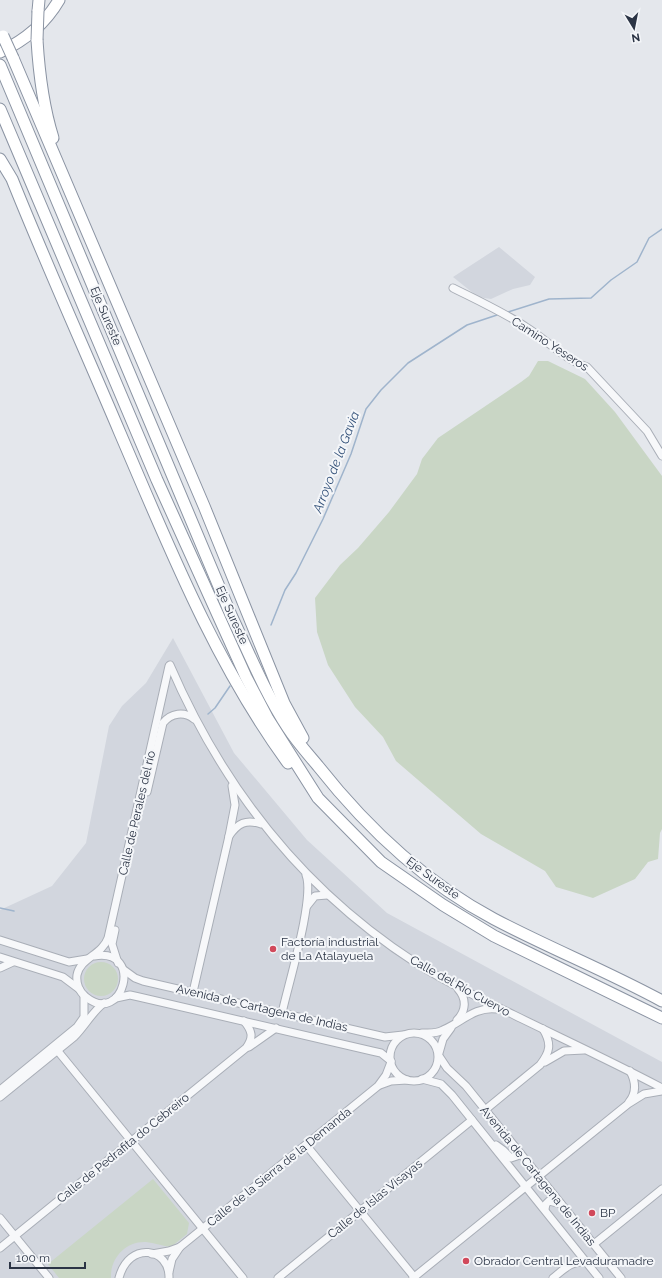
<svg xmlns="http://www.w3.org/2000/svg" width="662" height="1278" viewBox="0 0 662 1278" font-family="Raleway,sans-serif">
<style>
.built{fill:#d2d6de}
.green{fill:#c9d6c5}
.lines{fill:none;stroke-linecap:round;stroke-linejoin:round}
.stream{stroke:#9fb4cc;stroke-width:1.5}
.minor-casing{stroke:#a9aeb7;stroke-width:9}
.highway-casing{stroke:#8b94a3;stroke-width:13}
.minor{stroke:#f7f8fa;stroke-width:7}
.highway{stroke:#fff;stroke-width:11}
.highway-bridge-casing{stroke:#8b94a3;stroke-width:13;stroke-linecap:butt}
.highway-bridge{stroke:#fff;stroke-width:11}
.poi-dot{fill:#d1495b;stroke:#f4f6f9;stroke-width:1.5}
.labels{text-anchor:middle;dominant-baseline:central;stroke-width:4;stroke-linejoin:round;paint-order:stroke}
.street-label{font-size:12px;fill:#2b3445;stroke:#f4f6f9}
.poi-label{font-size:12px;fill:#2b3445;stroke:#f4f6f9;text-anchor:start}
.water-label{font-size:13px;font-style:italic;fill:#34527a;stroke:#f4f6f9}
</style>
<rect width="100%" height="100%" fill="#e4e7ec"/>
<g class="built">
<path d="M499 247 535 277 530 285 513 289 491 299 478 297 453 277Z"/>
<path d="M173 638 234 753 307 840 387 913 662 1062V1278H0V910L52 886 86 843 109 726 122 706 146 683Z"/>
</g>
<g class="green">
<path d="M538 361H548L585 379 615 412 662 476V829L660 833 658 859 648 862 635 879 593 898 556 887 545 871 481 834 396 761 383 737 355 707 328 665 317 632 315 598 340 565 358 548 389 512 417 474 422 459 438 438 521 382 529 376Z"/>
<circle cx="101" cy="979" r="17"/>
<path d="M153 1179 189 1223 187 1234 171 1247C163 1246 154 1243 146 1242 126 1241 110 1258 111 1278H59L48 1264Z"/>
</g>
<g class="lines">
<g class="stream">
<path d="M508 312 549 299 591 298 611 280 637 262 649 238 662 229"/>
<path d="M271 625 285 590 296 573 323 519 351 454 366 409 381 390 408 363 467 325 497 315"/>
<path d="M208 714 215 708 230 686"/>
<path d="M0 908 14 911"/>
</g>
<g class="minor-casing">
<g id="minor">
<path d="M453 288C477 300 503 312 526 327 547 340 564 359 587 367L647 431 662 456"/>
<path d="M170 665C223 788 303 890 416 963 447 983 481 999 514 1015 563 1039 613 1062 662 1088"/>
<path d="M147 792 163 723C171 713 184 711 194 719"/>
<path d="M229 836C238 823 246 819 261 824"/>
<path d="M307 906 315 896 327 895"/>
<path d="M115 930 112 944 118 963"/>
<path d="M0 940 69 962 87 959"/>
<path d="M94 956C145 947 123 1027 86 997 79 992 76 983 77 975 80 958 102 955 108 938L169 666"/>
<path d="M0 957 63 977 79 989"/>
<path d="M0 968 13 962"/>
<path d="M124 970 135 978 143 981 385 1037 403 1035"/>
<path d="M193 992 229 836 235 805 232 786"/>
<path d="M116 998 130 995 139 997 372 1051 381 1053 391 1061"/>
<path d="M282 1013C288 985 315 898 306 875"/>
<path d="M457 1020C466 1011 467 999 458 989"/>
<path d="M422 1033C429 1033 437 1034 443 1030 462 1022 475 1006 497 1009"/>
<circle cx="414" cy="1057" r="24"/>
<path d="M249 1047 276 1028"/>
<path d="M57 1050 243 1278"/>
<path d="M439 1053 443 1039 451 1028"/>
<path d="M439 1056 447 1068 466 1086 621 1278"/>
<path d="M545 1062 564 1051 584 1050"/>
<path d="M422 1079 441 1084 452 1095 599 1278"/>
<path d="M380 1085 391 1081 407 1080"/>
<path d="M0 1090 77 1027 84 1017V996"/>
<path d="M0 1097 74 1037C85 1026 92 1012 104 1003"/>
<path d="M629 1102C637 1092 636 1082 630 1071"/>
<path d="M485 1110 540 1065C550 1052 552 1044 543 1029"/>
<path d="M306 1145 415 1278"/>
<path d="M496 1145 503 1150 511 1158 517 1156V1150"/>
<path d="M545 1209 546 1204 549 1201 561 1204"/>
<path d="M0 1218 49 1278"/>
<path d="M594 1244 662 1189"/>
<path d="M0 1248 246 1048C254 1037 252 1031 244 1021"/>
<path d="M152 1254 169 1251 180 1247 378 1086 386 1075 391 1062"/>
<path d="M169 1272 172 1259 180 1247"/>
<path d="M119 1278C129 1240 170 1248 169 1278"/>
<path d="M278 1278 472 1120"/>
<path d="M413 1278 628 1104 644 1094 662 1091"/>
<path d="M553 1278C563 1270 572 1260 586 1262"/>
</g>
</g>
<g class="highway-casing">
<g id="highway">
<path d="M38 11 39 0"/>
<path d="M37 40C39 73 43 106 53 138"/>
<path d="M0 52C26 40 45 24 59 0"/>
<path d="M13 58 204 506 284 703 303 738"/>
<path d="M0 65 231 615C249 653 265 693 288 728 297 742 308 754 318 766 367 828 424 882 494 919 549 948 607 971 662 1001"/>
<path d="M0 109 157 480 246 677 268 719 318 798 381 862 443 905 494 936 662 1018"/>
<path d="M0 159 12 179C46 264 84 348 120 433 169 547 215 663 288 763"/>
</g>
</g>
<use href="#minor" class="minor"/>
<use href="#highway" class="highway"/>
<g class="highway-bridge-casing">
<g id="highway-bridge">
<path d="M3 36 13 58"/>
<path d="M37 40 38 11"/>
</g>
</g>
<use href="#highway-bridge" class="highway-bridge"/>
</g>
<g class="poi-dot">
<circle cx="273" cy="949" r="4"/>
<circle cx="592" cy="1213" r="4"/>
<circle cx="466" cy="1261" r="4"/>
</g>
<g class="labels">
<g class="street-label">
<text transform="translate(106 316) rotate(67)">Eje Sureste</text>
<text transform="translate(550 344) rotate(33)">Camino Yeseros</text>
<text transform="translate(232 615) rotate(66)">Eje Sureste</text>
<text transform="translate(137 813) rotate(-77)">Calle de Perales del río</text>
<text transform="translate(433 878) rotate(36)">Eje Sureste</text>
<text transform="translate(460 986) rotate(29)">Calle del Río Cuervo</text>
<text transform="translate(262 1008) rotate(13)">Avenida de Cartagena de Indias</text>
<text transform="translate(123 1148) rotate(-39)">Calle de Pedrafita do Cebreiro</text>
<text transform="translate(279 1167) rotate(-39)">Calle de la Sierra de la Demanda</text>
<text transform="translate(538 1176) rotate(51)">Avenida de Cartagena de Indias</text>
<text transform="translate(375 1199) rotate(-39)">Calle de Islas Visayas</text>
</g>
<g class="poi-label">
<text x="281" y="942">Factoría industrial<tspan x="281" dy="14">de La Atalayuela</tspan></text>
<text x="600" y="1213">BP</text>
<text x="474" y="1261">Obrador Central Levaduramadre</text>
</g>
<g class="water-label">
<text transform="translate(336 462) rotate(-69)">Arroyo de la Gavia</text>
</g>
</g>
<g transform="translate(634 28) rotate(170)" stroke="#f4f6f9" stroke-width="3" paint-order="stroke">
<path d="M0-3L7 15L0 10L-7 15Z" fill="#2b3445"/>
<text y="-6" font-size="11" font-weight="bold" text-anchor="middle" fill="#2b3445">N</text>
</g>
<path d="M10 1262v6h75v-6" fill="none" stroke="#2b3445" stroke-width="2"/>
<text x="16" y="1262" font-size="12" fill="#2b3445" stroke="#f4f6f9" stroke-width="3" paint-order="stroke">100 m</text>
</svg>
